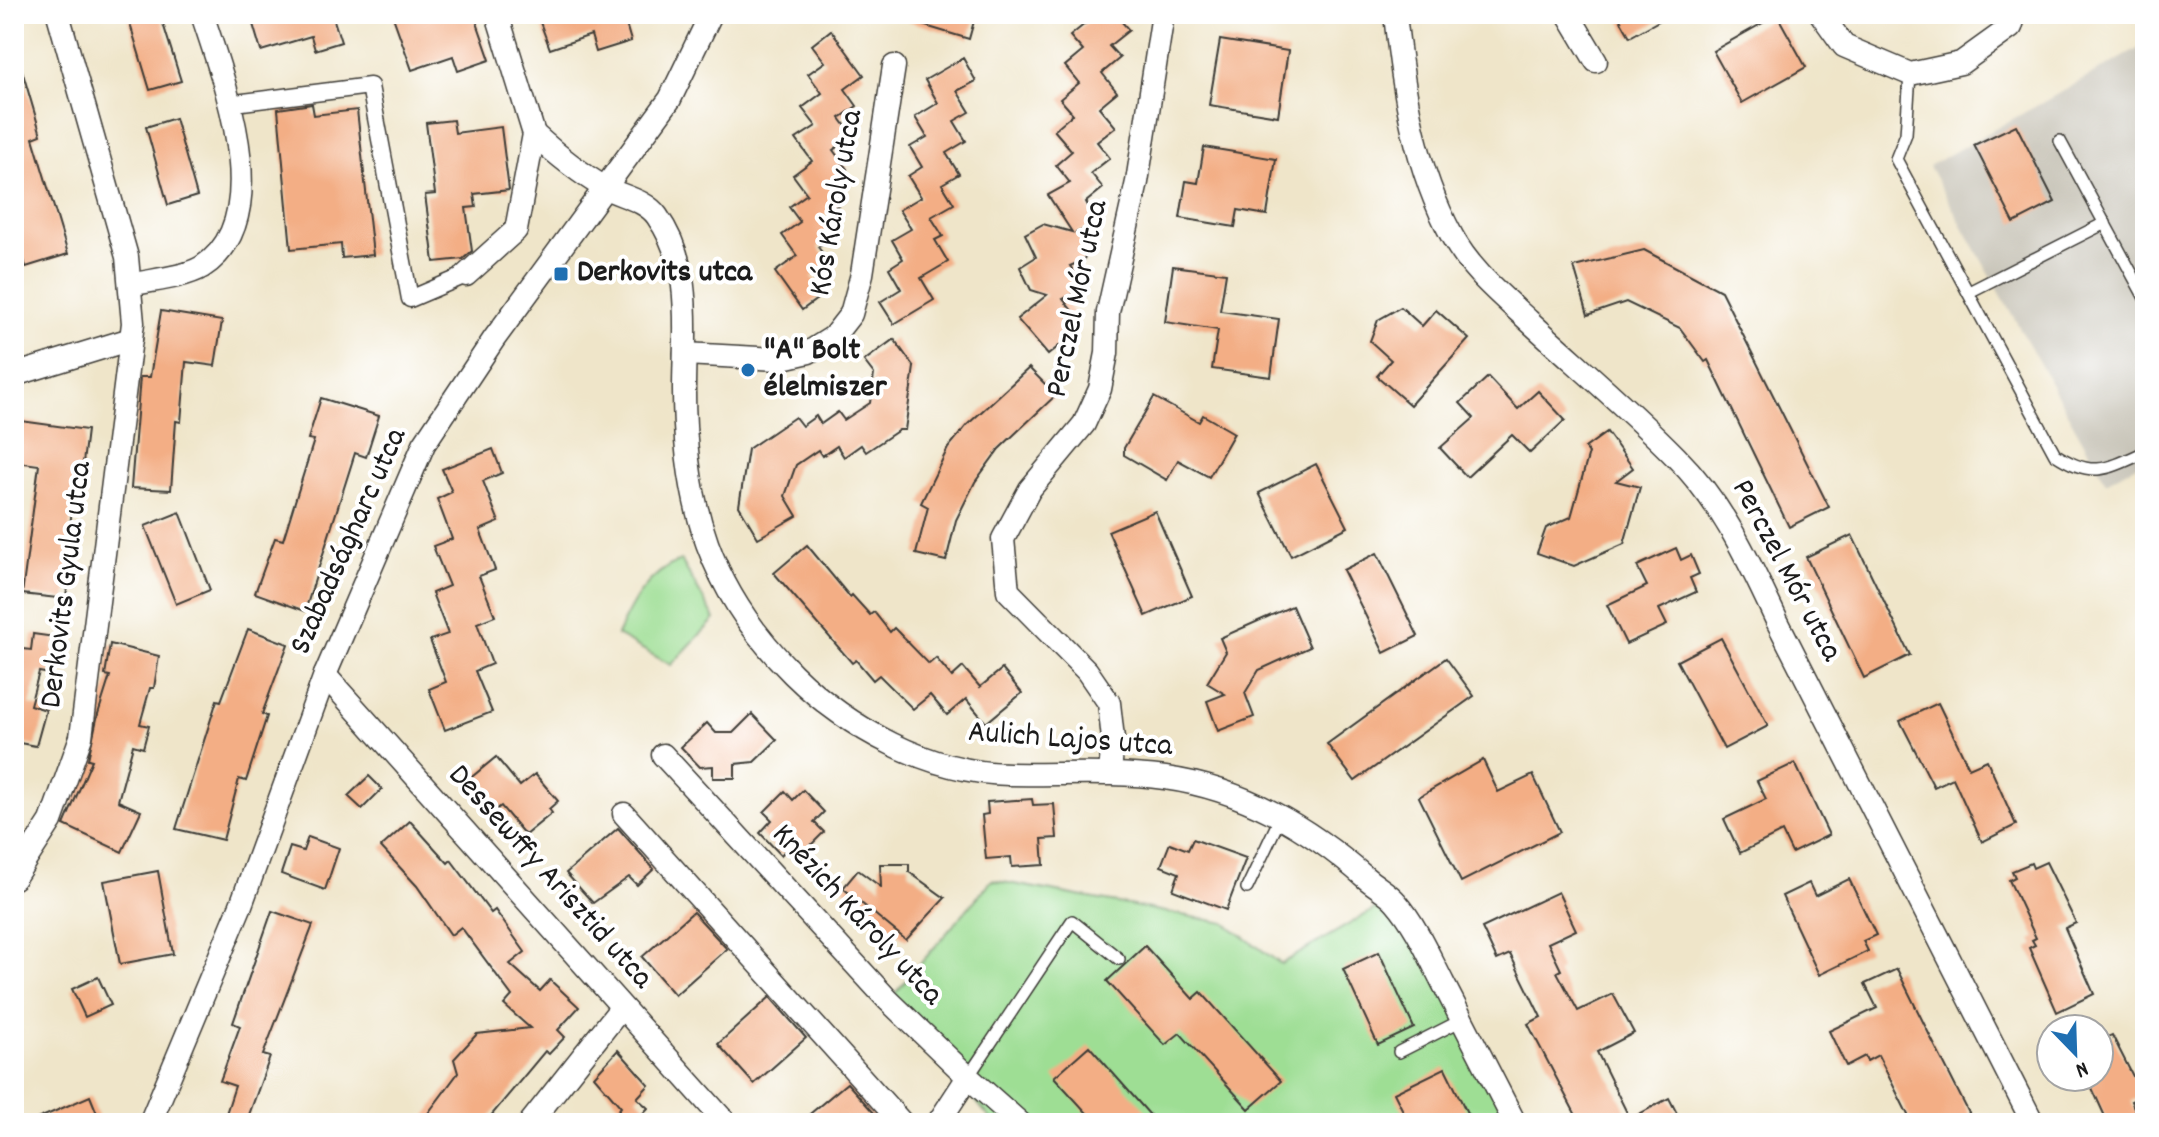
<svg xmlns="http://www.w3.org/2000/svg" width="2159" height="1137" viewBox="0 0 2159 1137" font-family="Dekko,sans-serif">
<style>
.industrial{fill:#c8c4b8}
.green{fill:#9ede94;stroke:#5d7d58;stroke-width:2}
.building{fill:#f3ae85}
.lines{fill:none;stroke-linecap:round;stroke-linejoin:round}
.service-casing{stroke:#3c3a36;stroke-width:14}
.pedestrian-casing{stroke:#3c3a36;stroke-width:19}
.minor-casing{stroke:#3c3a36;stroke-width:25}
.service{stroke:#fff;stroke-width:11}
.pedestrian{stroke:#fff;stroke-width:16}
.minor{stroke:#fff;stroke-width:22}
.poi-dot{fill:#1f6fb2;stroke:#fff;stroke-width:3}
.labels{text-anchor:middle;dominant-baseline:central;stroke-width:8;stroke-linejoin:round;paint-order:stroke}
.street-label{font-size:32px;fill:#1c1c1c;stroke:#fff}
.poi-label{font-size:32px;font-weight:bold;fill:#1c1c1c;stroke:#fff;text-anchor:start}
</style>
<rect width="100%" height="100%" fill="#fff"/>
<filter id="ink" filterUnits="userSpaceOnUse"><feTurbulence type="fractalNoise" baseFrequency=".0125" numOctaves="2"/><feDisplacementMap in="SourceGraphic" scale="16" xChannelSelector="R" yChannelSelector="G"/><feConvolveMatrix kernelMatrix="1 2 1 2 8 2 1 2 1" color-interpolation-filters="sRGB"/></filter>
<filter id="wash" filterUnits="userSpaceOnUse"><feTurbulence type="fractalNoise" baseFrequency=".006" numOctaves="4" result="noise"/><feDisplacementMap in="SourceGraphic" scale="32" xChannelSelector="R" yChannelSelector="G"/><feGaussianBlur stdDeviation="1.8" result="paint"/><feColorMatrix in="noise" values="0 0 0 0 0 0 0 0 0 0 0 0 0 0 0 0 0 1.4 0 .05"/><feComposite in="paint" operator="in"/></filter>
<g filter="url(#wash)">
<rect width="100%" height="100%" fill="#efe5c9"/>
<path class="industrial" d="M2145 45V460L2106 482 1929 166Z"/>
<g class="green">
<path d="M681 560 715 619 671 665 617 635C632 602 646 575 681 560Z"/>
<path d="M992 880 1225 923 1281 964 1394 898 1514 1123H994L891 998Z"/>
</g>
<g id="blocks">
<g class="building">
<path d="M127 14H160L181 81 150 90Z"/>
<path d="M250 14H332L341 42 315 50 311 36 261 51Z"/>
<path d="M392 14H474L490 60 458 71 453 56 412 70Z"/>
<path d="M537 14H623L631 41 596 52 591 35 550 49Z"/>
<path d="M903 14H976L969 39 902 19Z"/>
<path d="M1097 14H1115L1129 30 1109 46 1120 58 1102 73 1117 92 1099 107 1116 127 1097 142 1110 158 1091 173 1103 188 1086 202 1093 215 1090 227 1076 233 1087 247 1084 260 1070 266 1080 280 1077 292 1063 299 1073 312 1065 341 1048 355 1017 319 1047 295 1031 290 1020 267 1036 257 1025 234 1043 224 1072 232 1048 195 1070 183 1056 165 1072 151 1054 130 1073 114 1060 99 1079 83 1065 66 1083 51 1070 36Z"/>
<path d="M1617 14H1671L1630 37Z"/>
<path d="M1777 15 1806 67 1742 103 1713 51Z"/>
<path d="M831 30 864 75 845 89 857 106 840 118 853 136 833 150 847 169 828 183 842 202 823 216 836 234 818 247 830 263 812 277 825 293 802 310 775 272 797 256 782 235 800 222 789 207 807 194 793 175 812 161 796 139 816 126 802 108 822 93 808 74 825 62 812 45Z"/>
<path d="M1220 40 1288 51 1278 116 1209 105Z"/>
<path d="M963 58 976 81 957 91 970 112 954 121 966 141 946 153 959 174 942 184 954 204 931 217 943 236 935 240 948 262 921 278 934 300 894 324 880 302 901 289 889 268 903 259 892 240 911 229 899 210 921 197 908 176 922 167 910 147 927 137 915 117 938 103 925 80Z"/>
<path d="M19 60 41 135 33 138 68 254 26 267 14 225V61Z"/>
<path d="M312 104 314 115 357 110 373 255 342 258 341 244 291 249 278 109Z"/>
<path d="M175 118 197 196 168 205 146 127Z"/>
<path d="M453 120 455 133 501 127 509 190 474 194 476 207 466 208 472 251 463 259 434 262 425 195 435 194 426 123Z"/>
<path d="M2016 125 2055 202 2014 223 1974 145Z"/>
<path d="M1204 147 1276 159 1267 215 1238 210 1235 227 1180 218 1186 181 1198 183Z"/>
<path d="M1644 250 1721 291 1829 507 1789 527 1708 360 1705 362 1680 328 1626 302 1588 315 1574 267Z"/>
<path d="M1173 266 1226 273 1220 311 1279 319 1271 377 1212 369 1218 330 1165 322Z"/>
<path d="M1401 307 1422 326 1436 310 1469 339 1410 405 1377 376 1391 360 1370 341 1378 320Z"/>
<path d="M161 311 222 321 215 366 186 362 181 422 176 421 171 490 131 488 140 377H150Z"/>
<path d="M894 339 914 367 905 430H899L866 452 861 445 844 457 837 446 822 456 818 450 796 465 785 496 797 516 758 538 739 506 748 449 795 417 802 426 816 416 821 424 838 412 844 420 870 403 874 374 864 361Z"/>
<path d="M1029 368 1056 395 999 449 975 482 956 520 946 561 916 554 928 507 921 503 948 448 967 425Z"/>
<path d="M1488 377 1518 409 1538 391 1565 420 1530 453 1512 435 1467 477 1440 448 1474 418 1460 403Z"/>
<path d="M1154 397 1199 422 1203 415 1234 433 1209 477 1178 460 1167 480 1124 455V448Z"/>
<path d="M321 398 379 416 366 457 355 453 305 611 255 593 275 538 283 540 314 440 308 439Z"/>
<path d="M21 421 87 430 82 471 77 470 66 557 70 558 66 599 22 594 39 465 16 462Z"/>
<path d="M1607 432 1633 468 1616 481 1640 487 1624 544 1574 566 1537 553 1546 528 1571 517 1589 453 1585 448Z"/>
<path d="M493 449 502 473 483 481 499 522 480 530 495 570 479 576 495 616 477 623 492 664 475 671 492 712 445 730 429 689 446 682 430 640 448 634 432 593 449 586 433 546 452 539 437 499 452 492 442 469Z"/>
<path d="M1316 464 1348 527 1291 556 1259 493Z"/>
<path d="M1155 511 1192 596 1146 616 1108 531Z"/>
<path d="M180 512 210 590 176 604 145 526Z"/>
<path d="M1852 535 1910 655 1864 678 1806 557Z"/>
<path d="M807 545 850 597 852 595 870 615 874 612 890 632 894 628 929 664 936 658 952 677 963 667 980 687 1002 669 1022 693 986 723 966 699 947 715 930 695 913 709 879 675 873 680 856 660 852 663 774 573Z"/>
<path d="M1676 548 1681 560 1691 555 1699 574 1690 578 1696 592 1659 609 1667 625 1626 644 1607 605 1647 586 1637 566Z"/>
<path d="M1377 553 1418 636 1384 653 1343 570Z"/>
<path d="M1292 606 1310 647 1259 670 1245 693 1254 717 1218 731 1207 701 1225 694 1207 683 1226 652 1220 638Z"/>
<path d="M248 629 288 644 262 714 267 716 246 781 239 779 223 840 176 829 217 700 221 701Z"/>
<path d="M33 634 55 637 50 674 39 672 30 705 46 710 36 746 14 742V648L31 650Z"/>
<path d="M1721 638 1768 726 1724 749 1677 661Z"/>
<path d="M110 644 159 656 154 688H150L140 724 149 726 143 748 133 745 118 801 141 811 122 852 64 825 92 760 88 759 98 714 110 676 105 675Z"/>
<path d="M1446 658 1474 696 1355 781 1327 744Z"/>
<path d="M1938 703 1969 768 1987 760 2016 825 1982 842 1953 778 1934 787 1900 721Z"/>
<path d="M752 714 777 740 754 762 735 764V778H713V766L700 767 681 747 707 723 716 733H733Z"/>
<path d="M496 757 520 786 535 774 558 801 549 809 552 813 525 835 501 806 493 812 467 781Z"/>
<path d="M1483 760 1498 792 1533 775 1560 832 1461 882 1419 797Z"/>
<path d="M1795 763 1829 835 1792 853 1782 832 1740 853 1724 819 1766 799 1757 781Z"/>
<path d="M369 776 382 789 362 809 348 796Z"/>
<path d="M803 790 824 812 814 822 824 832 803 853 793 842 781 855 760 833 772 820 764 812 785 791 793 800Z"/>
<path d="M1032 799 1033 805 1054 804 1057 838 1042 839 1044 865 1012 867 1011 857 986 859 982 815 988 814 987 802Z"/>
<path d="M410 821 448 863 451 860 491 913 495 910 525 952 510 964 540 991 550 980 579 1007 558 1030 565 1037 549 1054 545 1051 485 1123H436L426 1116 458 1073 454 1059 477 1034 530 1028 504 1005 512 996 461 927 451 935 417 886 381 847Z"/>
<path d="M618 828 654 869 637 885 629 877 593 903 566 873Z"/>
<path d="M308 837 339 848 325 890 281 874 290 847 303 851Z"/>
<path d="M1193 839 1246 858 1226 910 1173 890 1179 873 1161 866 1170 843 1188 850Z"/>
<path d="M2046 862 2076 923 2065 928 2094 994 2057 1012 2029 948 2035 945 2032 940 2036 938 2009 880 2015 877 2012 871 2031 863 2033 868Z"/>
<path d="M880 864H909V872L945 898 906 940 843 888 858 870 881 887Z"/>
<path d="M158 871 173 954 120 964 104 881Z"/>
<path d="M1849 879 1876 935 1863 941 1868 951 1819 975 1782 896 1809 883 1815 896Z"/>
<path d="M1558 892 1576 930 1548 943 1561 970 1557 972 1578 1011 1613 994 1634 1033 1597 1052 1630 1119 1669 1098 1682 1123H1580L1528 1024 1541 1017 1510 954 1497 960 1482 928Z"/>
<path d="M272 911 313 925 263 1055 270 1057 246 1123H223L235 1086 220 1081 240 1026 233 1023Z"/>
<path d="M693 912 727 949 675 995 642 957Z"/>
<path d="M1145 946 1193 999 1201 992 1281 1081 1249 1109 1180 1033 1165 1045 1107 981Z"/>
<path d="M1379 952 1414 1028 1378 1045 1343 969Z"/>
<path d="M1897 969 1933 1042 1974 1123H1912L1878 1055 1867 1061 1865 1056 1846 1066 1829 1031 1877 1008 1865 984Z"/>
<path d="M98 977 111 1005 85 1017 72 989Z"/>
<path d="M770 997 806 1038 754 1084 718 1044Z"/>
<path d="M2112 1035 2143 1096 2131 1101 2141 1123H2108L2087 1077H2099V1041Z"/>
<path d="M1089 1046 1157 1123H1096L1054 1077Z"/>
<path d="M618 1050 649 1085 637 1098 648 1108 634 1123H627L616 1113 621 1107 594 1076Z"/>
<path d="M1445 1068 1472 1123H1409L1394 1093Z"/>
<path d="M847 1083 883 1123H799Z"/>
<path d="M90 1096 101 1123H28Z"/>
</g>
</g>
</g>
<g filter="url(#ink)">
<use href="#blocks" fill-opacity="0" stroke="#3c3a36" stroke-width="2"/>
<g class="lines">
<g class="service-casing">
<g id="service">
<path d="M1910 74 1906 134 1896 159 2055 454C2092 479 2108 469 2145 452"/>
<path d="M2060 141 2145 298"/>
<path d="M1969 292 2105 223"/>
<path d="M1247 888 1281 816"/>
<path d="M1399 1052 1462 1020"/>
<path d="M968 1077 1072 921 1119 959"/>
</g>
</g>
<g class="pedestrian-casing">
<path id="pedestrian" d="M227 104 370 86 410 299 466 275"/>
</g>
<g class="minor-casing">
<g id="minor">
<path d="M1395 14C1403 90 1415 168 1452 236 1470 270 1501 295 1529 321 1578 366 1629 409 1676 457 1723 504 1749 561 1777 621L2033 1123"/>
<path d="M1568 14 1596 61"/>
<path d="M1821 14 1844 46 1910 74 1961 63 2011 27 2015 14"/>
<path d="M534 134C555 153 578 172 602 186 619 196 645 199 657 216 694 268 684 330 684 390 684 504 710 592 793 674 848 728 929 773 1009 774 1061 775 1113 771 1165 778 1244 789 1308 827 1366 878 1375 886 1389 893 1396 902 1416 925 1429 956 1443 983 1467 1030 1491 1077 1515 1123"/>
<path d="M466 275 516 230 534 134 497 14"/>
<path d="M130 285C151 280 183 278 202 267 277 219 224 82 202 14"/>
<path d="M685 354 779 359 809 352 833 337 851 314 862 274 894 66"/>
<path d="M14 375 131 339"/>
<path d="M325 675 726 1123"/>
<path d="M663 755 888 1000 968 1077 938 1123"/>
<path d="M1110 773 1113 739 1109 703 1087 671 1008 591 1003 539 1030 489 1084 424 1100 389 1107 353 1108 312 1137 182 1163 14"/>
<path d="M624 814 902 1123"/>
<path d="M14 878 51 821 81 737 133 323 127 257 58 14"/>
<path d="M968 1077 1020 1123"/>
<path d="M150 1123 241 905 325 675 424 444 494 339 670 99 711 14"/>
<path d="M530 1123 621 1008"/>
</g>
</g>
<use href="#service" class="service"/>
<use href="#pedestrian" class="pedestrian"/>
<use href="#minor" class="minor"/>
</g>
</g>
<g class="poi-dot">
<rect x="553" y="266" width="16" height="16" rx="4"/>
<circle cx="748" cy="370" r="8"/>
</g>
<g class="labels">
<g class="street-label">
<text transform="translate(838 203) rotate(-80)">Kós Károly utca</text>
<text transform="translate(1079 299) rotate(-78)">Perczel Mór utca</text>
<text transform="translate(350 542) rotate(-66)">Szabadságharc utca</text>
<text transform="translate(1785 571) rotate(62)">Perczel Mór utca</text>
<text transform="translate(68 585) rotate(-83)">Derkovits Gyula utca</text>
<text transform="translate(1070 741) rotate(4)">Aulich Lajos utca</text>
<text transform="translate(549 878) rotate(48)">Dessewffy Arisztid utca</text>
<text transform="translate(856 916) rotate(47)">Knézich Károly utca</text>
</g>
<g class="poi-label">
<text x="577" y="274">Derkovits utca</text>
<text x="764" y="352">"A" Bolt<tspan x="764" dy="37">élelmiszer</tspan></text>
</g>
</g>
<rect width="2159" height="1137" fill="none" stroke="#fff" stroke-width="48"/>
<g transform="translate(2075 1053) rotate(157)"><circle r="38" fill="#ffffff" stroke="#a4a4a4" stroke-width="2"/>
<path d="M0-6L14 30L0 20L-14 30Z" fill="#1f6fb2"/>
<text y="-12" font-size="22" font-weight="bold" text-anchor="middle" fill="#1c1c1c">N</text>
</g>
</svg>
